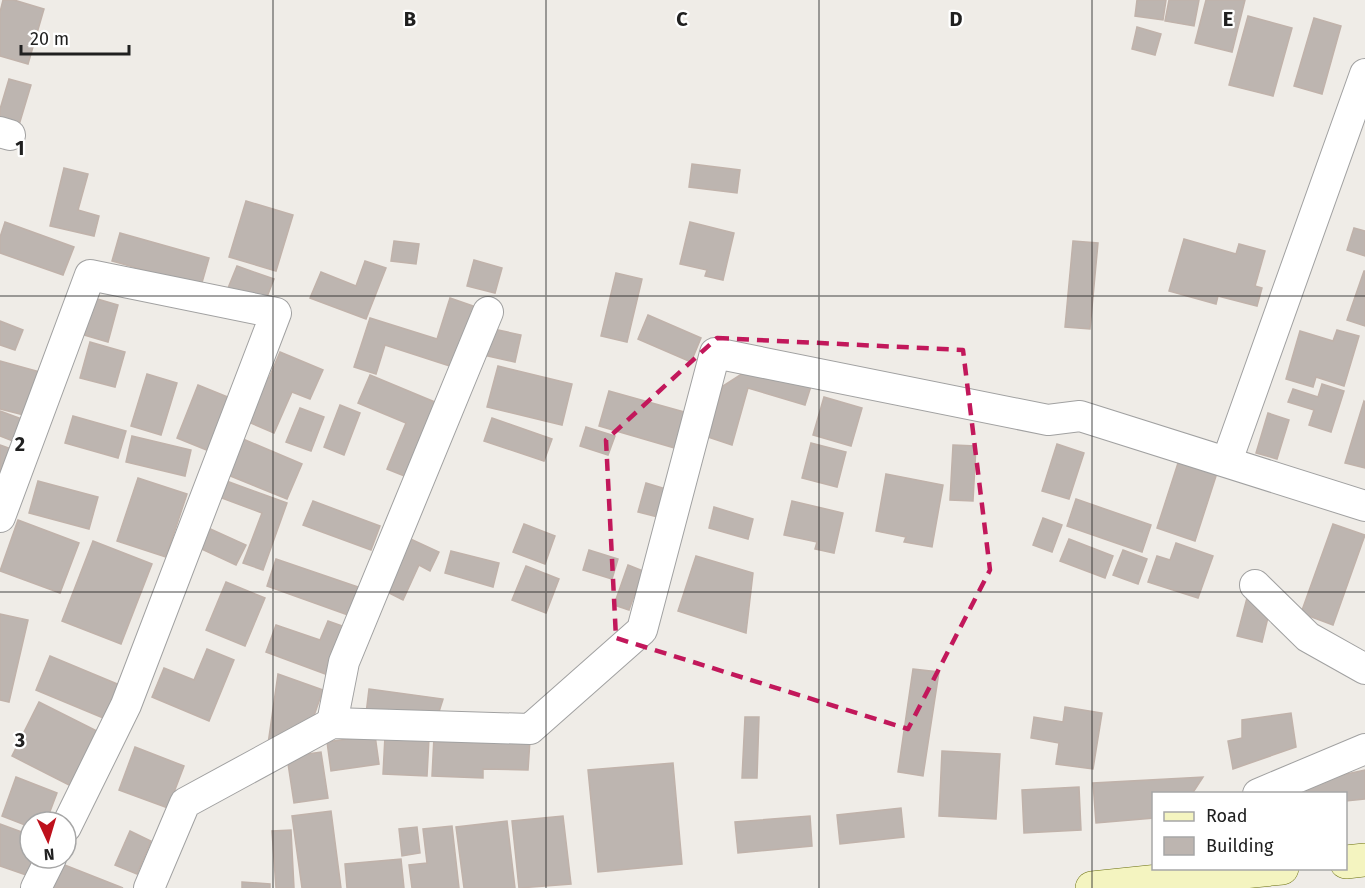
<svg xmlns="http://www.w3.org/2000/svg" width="1365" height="888" viewBox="0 0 1365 888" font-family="'Fira Sans',sans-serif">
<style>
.building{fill:#bdb5b0;stroke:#c0b2aa;stroke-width:1.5}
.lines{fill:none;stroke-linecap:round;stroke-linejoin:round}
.street-casing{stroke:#a1a1a1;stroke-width:32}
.secondary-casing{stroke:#6a6f0e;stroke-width:34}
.street{stroke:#fff;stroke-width:30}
.secondary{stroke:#f4f4c0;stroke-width:33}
.marked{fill:none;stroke:#c2185b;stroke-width:4.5;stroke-dasharray:12 8;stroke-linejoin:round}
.grid{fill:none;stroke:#202020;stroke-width:1.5;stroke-opacity:0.55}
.grid-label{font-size:20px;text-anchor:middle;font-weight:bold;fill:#202020;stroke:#fff;stroke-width:4.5;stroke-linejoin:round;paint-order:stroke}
</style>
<rect width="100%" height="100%" fill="#efece7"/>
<g class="building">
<path d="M3 0H14L44 9 28 64 0 56V12Z"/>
<path d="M1137 0H1166L1163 20 1135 16Z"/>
<path d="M1169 0H1199L1194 26 1165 21Z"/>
<path d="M1206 0H1245L1232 52 1195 43Z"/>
<path d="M1248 16 1292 28 1273 96 1229 85Z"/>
<path d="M1314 18 1341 26 1322 94 1294 86Z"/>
<path d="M1137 27 1161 34 1155 55 1132 49Z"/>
<path d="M9 79 31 85 19 125 0 119V109Z"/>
<path d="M692 164 740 170 737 193 689 187Z"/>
<path d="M64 168 88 174 78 210 99 216 94 236 50 226Z"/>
<path d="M246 201 293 215 276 271 229 257Z"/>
<path d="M5 222 74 247 63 275 0 253V237Z"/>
<path d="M690 222 734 233 723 280 705 276 707 270 680 264Z"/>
<path d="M1354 228 1365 231V256L1347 250Z"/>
<path d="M120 233 209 258 201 286 112 261Z"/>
<path d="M1184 239 1236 254 1239 244 1265 251 1255 286 1262 288 1257 306 1218 296 1216 304 1169 291Z"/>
<path d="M394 241 419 244 416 264 391 261Z"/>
<path d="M1073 241 1098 243 1090 329 1065 327Z"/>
<path d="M474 260 502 268 495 293 467 286Z"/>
<path d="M365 261 386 268 366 319 310 298 321 272 356 286Z"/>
<path d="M237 266 274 279 263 307 226 293Z"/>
<path d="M1364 271H1365V326L1347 320Z"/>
<path d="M616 273 642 279 627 342 601 336Z"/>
<path d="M94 298 118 305 108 342 84 335Z"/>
<path d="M450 298 476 307 456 368 385 345 376 374 354 367 370 318 437 339Z"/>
<path d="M648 315 701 338 691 362 638 339Z"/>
<path d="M0 321 23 330 15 350 0 345Z"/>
<path d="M489 328 521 335 515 362 483 355Z"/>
<path d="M1337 330 1359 336 1344 386 1316 377 1313 387 1286 379 1300 331 1333 341Z"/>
<path d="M90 342 125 352 115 387 80 378Z"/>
<path d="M280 352 323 370 310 399 292 392 274 433 244 420 262 376 269 378Z"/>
<path d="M0 361 40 372 28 416 0 409Z"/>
<path d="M498 366 572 384 562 425 487 407Z"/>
<path d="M754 366 812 383 805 405 748 388 732 445 708 437 723 386Z"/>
<path d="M147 374 177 383 161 435 131 426Z"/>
<path d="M370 375 442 405 412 479 387 469 406 423 358 403Z"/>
<path d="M1322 384 1344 391 1331 432 1309 425 1314 410 1288 402 1293 389 1318 397Z"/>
<path d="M198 385 230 398 209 451 177 438Z"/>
<path d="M609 391 688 413 678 449 599 426Z"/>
<path d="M824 397 862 408 851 446 813 435Z"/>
<path d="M1364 401 1365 402V468L1345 463Z"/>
<path d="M340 405 360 413 344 455 324 447Z"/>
<path d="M300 408 324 417 311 451 286 442Z"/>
<path d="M0 411 27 421 18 443 0 436Z"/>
<path d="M1268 413 1289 420 1277 459 1256 453Z"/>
<path d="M73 416 126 431 118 458 65 443Z"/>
<path d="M492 418 552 439 544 461 484 441Z"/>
<path d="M586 427 615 436 608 455 580 446Z"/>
<path d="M132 436 191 450 185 476 126 462Z"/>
<path d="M243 439 302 464 287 499 228 475Z"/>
<path d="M811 443 846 452 837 487 802 478Z"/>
<path d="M1057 444 1084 453 1069 499 1042 491Z"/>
<path d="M0 445 14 450 0 485Z"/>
<path d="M953 445 976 446 973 501 950 500Z"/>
<path d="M1179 460 1217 473 1195 541 1157 528Z"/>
<path d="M886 474 943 485 932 547 904 542 906 537 876 531Z"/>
<path d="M138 478 187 494 166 557 117 541Z"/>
<path d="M221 479 287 503 263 570 243 563 262 513 214 495Z"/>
<path d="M38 481 98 497 89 529 29 513Z"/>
<path d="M646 483 666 489 658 517 638 512Z"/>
<path d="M1076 499 1151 525 1142 552 1067 526Z"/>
<path d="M313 501 380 526 371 550 303 525Z"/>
<path d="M792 501 843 513 834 553 815 549 817 542 784 535Z"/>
<path d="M714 507 753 519 748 539 709 528Z"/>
<path d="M1043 518 1062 525 1052 552 1033 545Z"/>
<path d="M18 520 79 543 60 593 0 571Z"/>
<path d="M524 524 555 536 545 564 513 552Z"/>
<path d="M1333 524 1365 535 1333 625 1301 613Z"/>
<path d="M206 527 246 545 236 565 197 547Z"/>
<path d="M404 536 439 552 430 571 419 565 403 600 379 588Z"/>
<path d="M1069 539 1113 556 1105 578 1060 561Z"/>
<path d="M93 541 152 564 121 644 62 621Z"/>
<path d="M1176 543 1213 556 1198 598 1148 582 1157 556 1170 560Z"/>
<path d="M589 550 618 559 612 579 583 570Z"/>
<path d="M1123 550 1147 559 1138 584 1113 575Z"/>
<path d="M451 551 499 563 493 587 445 573Z"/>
<path d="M696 556 753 573 746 633 678 611Z"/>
<path d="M276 559 358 587 348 615 267 586Z"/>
<path d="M628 565 643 571 629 610 614 605Z"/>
<path d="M526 566 559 579 546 613 512 600Z"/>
<path d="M226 582 265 598 245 646 206 630Z"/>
<path d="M1247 598 1271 605 1262 642 1237 636Z"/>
<path d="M0 614 28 620 9 702 0 700Z"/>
<path d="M328 621 345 627 328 675 266 652 276 625 320 640Z"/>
<path d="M207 649 234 660 209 721 152 697 164 668 194 680Z"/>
<path d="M50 656 122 686 108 720 36 690Z"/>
<path d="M913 669 939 672 923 776 898 772Z"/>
<path d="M278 674 323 690 310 727 267 751Z"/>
<path d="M369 689 443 699 438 715 366 714Z"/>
<path d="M39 702 99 732 71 786 12 756Z"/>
<path d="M1065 707 1102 713 1093 769 1056 764 1059 743 1031 738 1034 717 1063 722Z"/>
<path d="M1291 713 1296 747 1233 769 1228 741 1242 738V720Z"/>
<path d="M745 717H759L757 778H742Z"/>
<path d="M375 735 379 764 331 771 327 742Z"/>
<path d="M385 736 429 738 427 776 383 774Z"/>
<path d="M434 737 530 740 528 770 483 769V778L432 776Z"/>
<path d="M135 747 184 766 168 808 119 790Z"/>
<path d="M942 751 1000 754 996 819 939 816Z"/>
<path d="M321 752 328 798 294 803 287 757Z"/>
<path d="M673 763 682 864 598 872 588 770Z"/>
<path d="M1365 770V799L1346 801V794H1296V785Z"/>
<path d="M16 777 57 793 46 822H30V827L2 816Z"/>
<path d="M1203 777 1192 794H1154V818L1096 823 1093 783Z"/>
<path d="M1079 787 1081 830 1024 833 1022 790Z"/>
<path d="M901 808 904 837 840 844 837 815Z"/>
<path d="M331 811 341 888H302L292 816Z"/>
<path d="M563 816 571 884 519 888 512 821Z"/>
<path d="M810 816 812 846 738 853 735 822Z"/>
<path d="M507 821 515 888H464L456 827Z"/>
<path d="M0 824 30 835V858H39L32 877 0 866Z"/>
<path d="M452 826 459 888H412L409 865 427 863 423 829Z"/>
<path d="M417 827 420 853 402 856 399 829Z"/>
<path d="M291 830 294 888H276L272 831Z"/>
<path d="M130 831 151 841 137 874 115 865Z"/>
<path d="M401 859 404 888H347L345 864Z"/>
<path d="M57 862 123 888H47Z"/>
<path d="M242 882 270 884V888H242Z"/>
</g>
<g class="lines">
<g class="street-casing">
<g id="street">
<path d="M0 132 10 135"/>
<path d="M1227 461 1365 74"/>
<path d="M0 517 90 275 276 313 126 705 66 827"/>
<path d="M1255 585 1308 637 1365 669"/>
<path d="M332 723 344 662 488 312"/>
<path d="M1258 794 1365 749"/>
<path d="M36 888 51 858"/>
<path d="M149 888 185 803 332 723 530 729 642 630 715 353 1048 420 1080 416 1365 506"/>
</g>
</g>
<g class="secondary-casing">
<g id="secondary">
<path d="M1346 862 1365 860"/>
<path d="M1092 888 1282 868"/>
</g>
</g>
<use href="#street" class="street"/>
<use href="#secondary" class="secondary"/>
</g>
<path class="marked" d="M717 338 963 350 990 570 908 729 616 638 606 440Z"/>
<path class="grid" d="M273 0V888M546 0V888M819 0V888M1092 0V888M0 296H1365M0 592H1365"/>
<g class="grid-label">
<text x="410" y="26">B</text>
<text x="682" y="26">C</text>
<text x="956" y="26">D</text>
<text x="1228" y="26">E</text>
<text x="20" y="155">1</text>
<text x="20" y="451">2</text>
<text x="20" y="747">3</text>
</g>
<rect x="1152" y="792" width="195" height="78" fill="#ffffff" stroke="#a6a6a6" stroke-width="1.5"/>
<rect x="1164" y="812" width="30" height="9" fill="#f4f4c0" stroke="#a6a6a6" stroke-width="1.5"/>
<text x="1206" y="822" font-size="18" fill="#202020">Road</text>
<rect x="1164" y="837" width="30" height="18" fill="#bdb5b0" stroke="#a6a6a6" stroke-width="1.5"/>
<text x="1206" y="852" font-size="18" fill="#202020">Building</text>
<g transform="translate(48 840) rotate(176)"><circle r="28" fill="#ffffff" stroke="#a6a6a6" stroke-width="1.5"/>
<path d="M0-4.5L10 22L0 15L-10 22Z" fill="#be111c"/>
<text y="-9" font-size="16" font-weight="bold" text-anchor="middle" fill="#202020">N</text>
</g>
<path d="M21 45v9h108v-9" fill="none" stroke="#202020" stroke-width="3"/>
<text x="30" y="45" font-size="18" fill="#202020" stroke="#ffffff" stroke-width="4.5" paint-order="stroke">20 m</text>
</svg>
